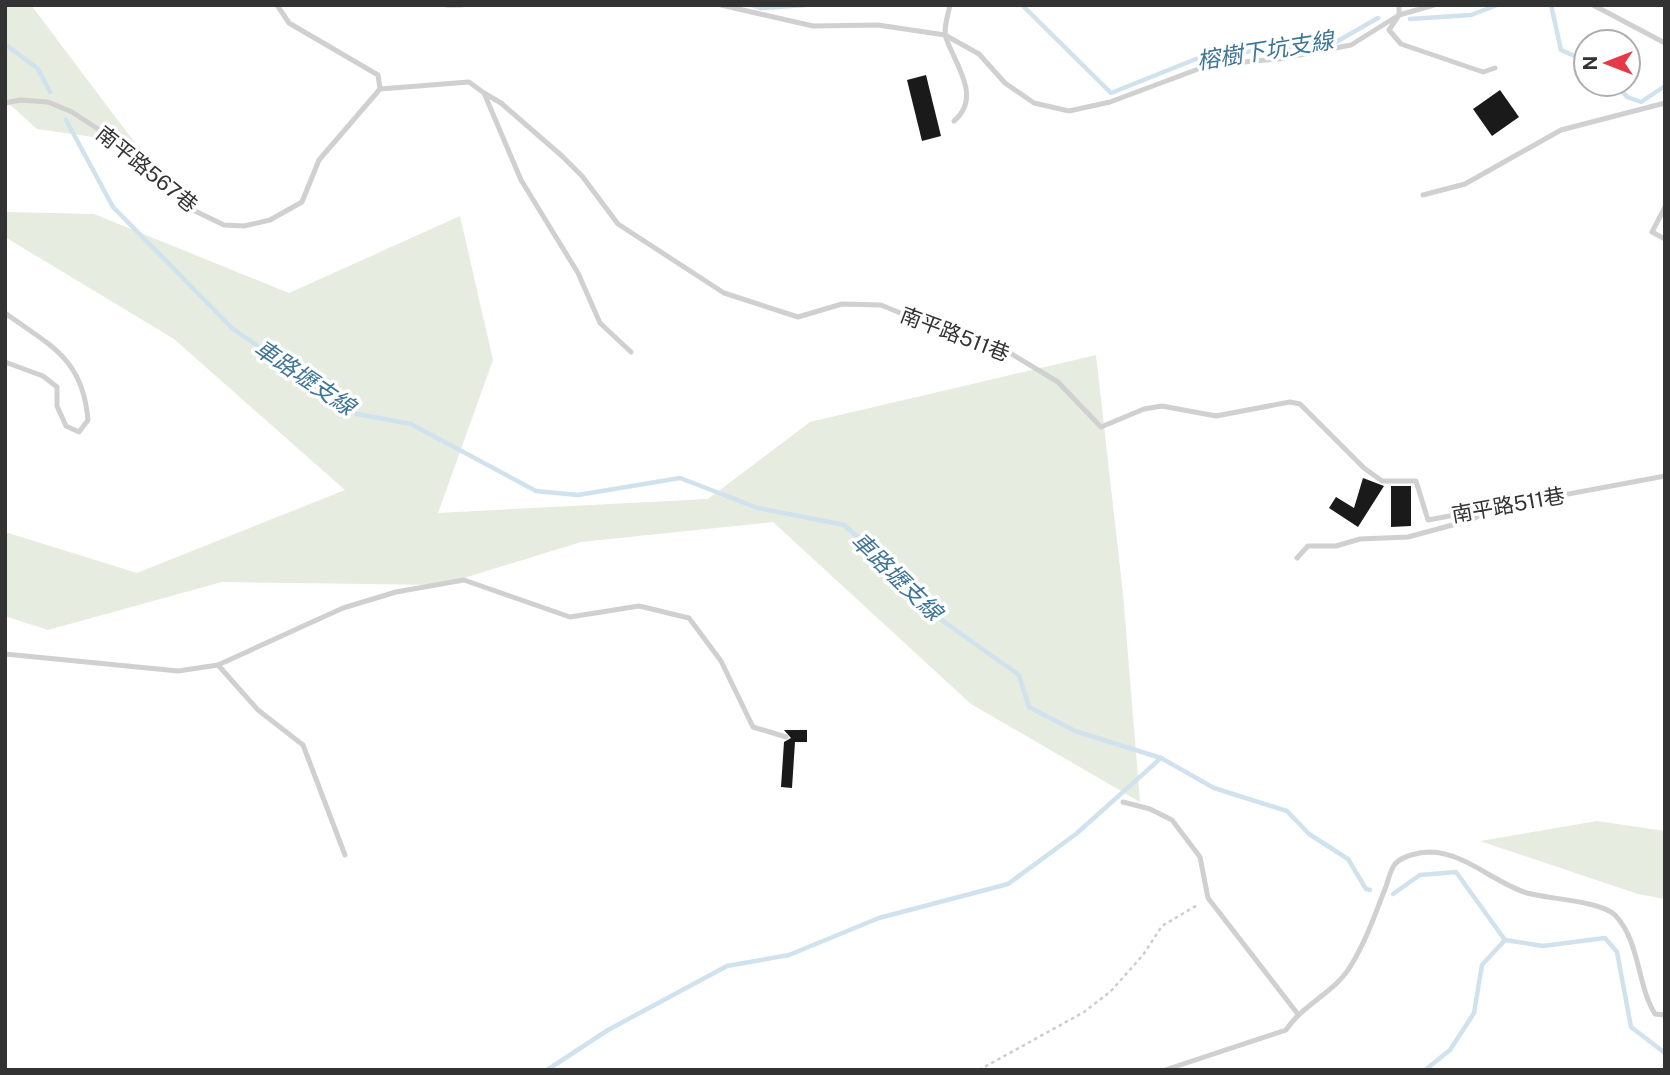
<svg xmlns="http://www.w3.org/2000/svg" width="1670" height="1075" viewBox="0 0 1670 1075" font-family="'Public Sans','Noto Sans TC',sans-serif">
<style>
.green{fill:#e6ecdf}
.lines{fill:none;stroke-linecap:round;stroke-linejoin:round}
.stream{stroke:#cfe2ee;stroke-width:4.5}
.building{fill:#1a1a1a}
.path{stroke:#cdcdcd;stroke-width:2.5;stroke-dasharray:3.5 3.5;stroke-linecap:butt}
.service{stroke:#d0d0d0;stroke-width:5}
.labels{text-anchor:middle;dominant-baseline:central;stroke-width:7;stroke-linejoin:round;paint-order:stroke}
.street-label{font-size:21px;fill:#333;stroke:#fff}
.water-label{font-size:23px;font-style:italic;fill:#3f7597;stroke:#fff}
</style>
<rect width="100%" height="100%" fill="#fff"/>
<g class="green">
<path d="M5 5H31L135 143 37 129 5 100Z"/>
<path d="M5 212 94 214 289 293 460 216 493 360 438 513 708 499 810 422 1096 355 1123 594 1140 802 971 704 773 522 581 542 441 585 222 582 48 630 5 616V532L137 573 345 490 174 339 5 237Z"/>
<path d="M1597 821 1665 831V899L1638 894 1480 841Z"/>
</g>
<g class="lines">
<g class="stream">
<path d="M752 5 761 8 807 5"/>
<path d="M1022 5 1111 93 1201 57 1336 42 1378 18"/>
<path d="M1551 5 1561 50 1586 61"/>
<path d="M1410 19 1471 15 1497 5"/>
<path d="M5 44 38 69 50 92"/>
<path d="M1616 84 1627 97 1641 102 1665 86"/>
<path d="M66 120 113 207 233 329 357 414 411 424 536 491 578 495 680 478 758 508 844 525 894 568 940 619 1019 675 1029 707 1075 731 1161 758 1214 788 1287 811 1309 834 1348 859 1366 889 1370 890"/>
<path d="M1393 894 1420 875 1456 872 1505 940 1543 946 1605 938 1617 952 1631 1027 1665 1053"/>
<path d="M547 1070 608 1030 727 966 789 955 879 918 1008 884 1076 834 1161 758"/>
<path d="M1425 1070 1450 1050 1474 1013 1482 965 1505 940"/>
</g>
</g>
<g class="building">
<path d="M926 75 941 136 922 141 907 80Z"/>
<path d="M1500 90 1519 117 1492 136 1473 109Z"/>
<path d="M1363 478 1384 486 1358 527 1329 508 1336 497 1354 508Z"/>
<path d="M1391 486H1411V526L1391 527Z"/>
<path d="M784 730H807V742H795L792 788 781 787 784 742 791 738Z"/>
</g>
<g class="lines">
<path class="path" d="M979 1070 1084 1012 1111 991 1143 955 1162 926 1199 904"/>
<g class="service">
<path d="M447 5H462"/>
<path d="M721 5 813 26 878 25 945 35 979 54 1005 83 1034 103 1069 111 1110 102 1209 65 1279 59 1351 45 1399 15 1434 5"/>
<path d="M950 5C948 15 943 29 946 38 956 66 982 97 954 121"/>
<path d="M1399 5V15L1389 30 1401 44 1483 72 1495 68"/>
<path d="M1593 5 1665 43"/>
<path d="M380 89 469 82 484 93 521 180 578 273 600 323 631 352"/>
<path d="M484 93 501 103 562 156 582 176 618 224 724 293 798 317 842 304 881 305 949 333 1010 353 1058 382 1101 427 1144 409 1162 406 1216 416 1290 402 1300 404 1364 468 1382 481H1416L1428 520 1665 476"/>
<path d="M5 103 20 100 48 102 72 112 104 133 193 210 224 225 244 226 270 220 302 202 319 160 380 89 378 75 289 23 277 5"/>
<path d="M1423 195 1465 184 1561 130 1665 103"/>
<path d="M1665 207 1652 232 1665 239"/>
<path d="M5 313C51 346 83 359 88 420L79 432 66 426 57 406V387L43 376 5 362"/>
<path d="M1297 558 1308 546H1336L1360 539 1408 537 1471 520 1489 510"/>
<path d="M5 654 178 671 218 665 343 608 396 592 464 580 570 617 639 606 689 618 721 661 753 727 786 737"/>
<path d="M218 665 258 710 303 745 345 855"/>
<path d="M1123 802 1150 809 1172 820 1200 857 1208 898 1297 1013"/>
<path d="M1165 1070 1286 1030C1303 1004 1334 993 1350 967 1365 943 1375 915 1385 889 1388 882 1390 870 1395 864 1402 856 1419 852 1430 852 1466 853 1494 883 1527 893 1549 899 1600 901 1615 915 1640 941 1637 985 1655 1014L1665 1015"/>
</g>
</g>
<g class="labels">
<g class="street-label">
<text transform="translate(147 169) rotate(39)">南平路567巷</text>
<text transform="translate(955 334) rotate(21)">南平路511巷</text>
<text transform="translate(1508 505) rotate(-10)">南平路511巷</text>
</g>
<g class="water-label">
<text transform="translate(1265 50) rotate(-9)">榕樹下坑支線</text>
<text transform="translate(305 377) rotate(34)">車路壢支線</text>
<text transform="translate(897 576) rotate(44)">車路壢支線</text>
</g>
</g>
<rect width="1670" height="1075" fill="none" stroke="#333333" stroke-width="14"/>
<g transform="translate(1607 63) rotate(270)"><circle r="33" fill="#ffffff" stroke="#adadad" stroke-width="2"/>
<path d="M0-5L12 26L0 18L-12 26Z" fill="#e63946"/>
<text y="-10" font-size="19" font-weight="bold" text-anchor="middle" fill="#333333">N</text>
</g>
</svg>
